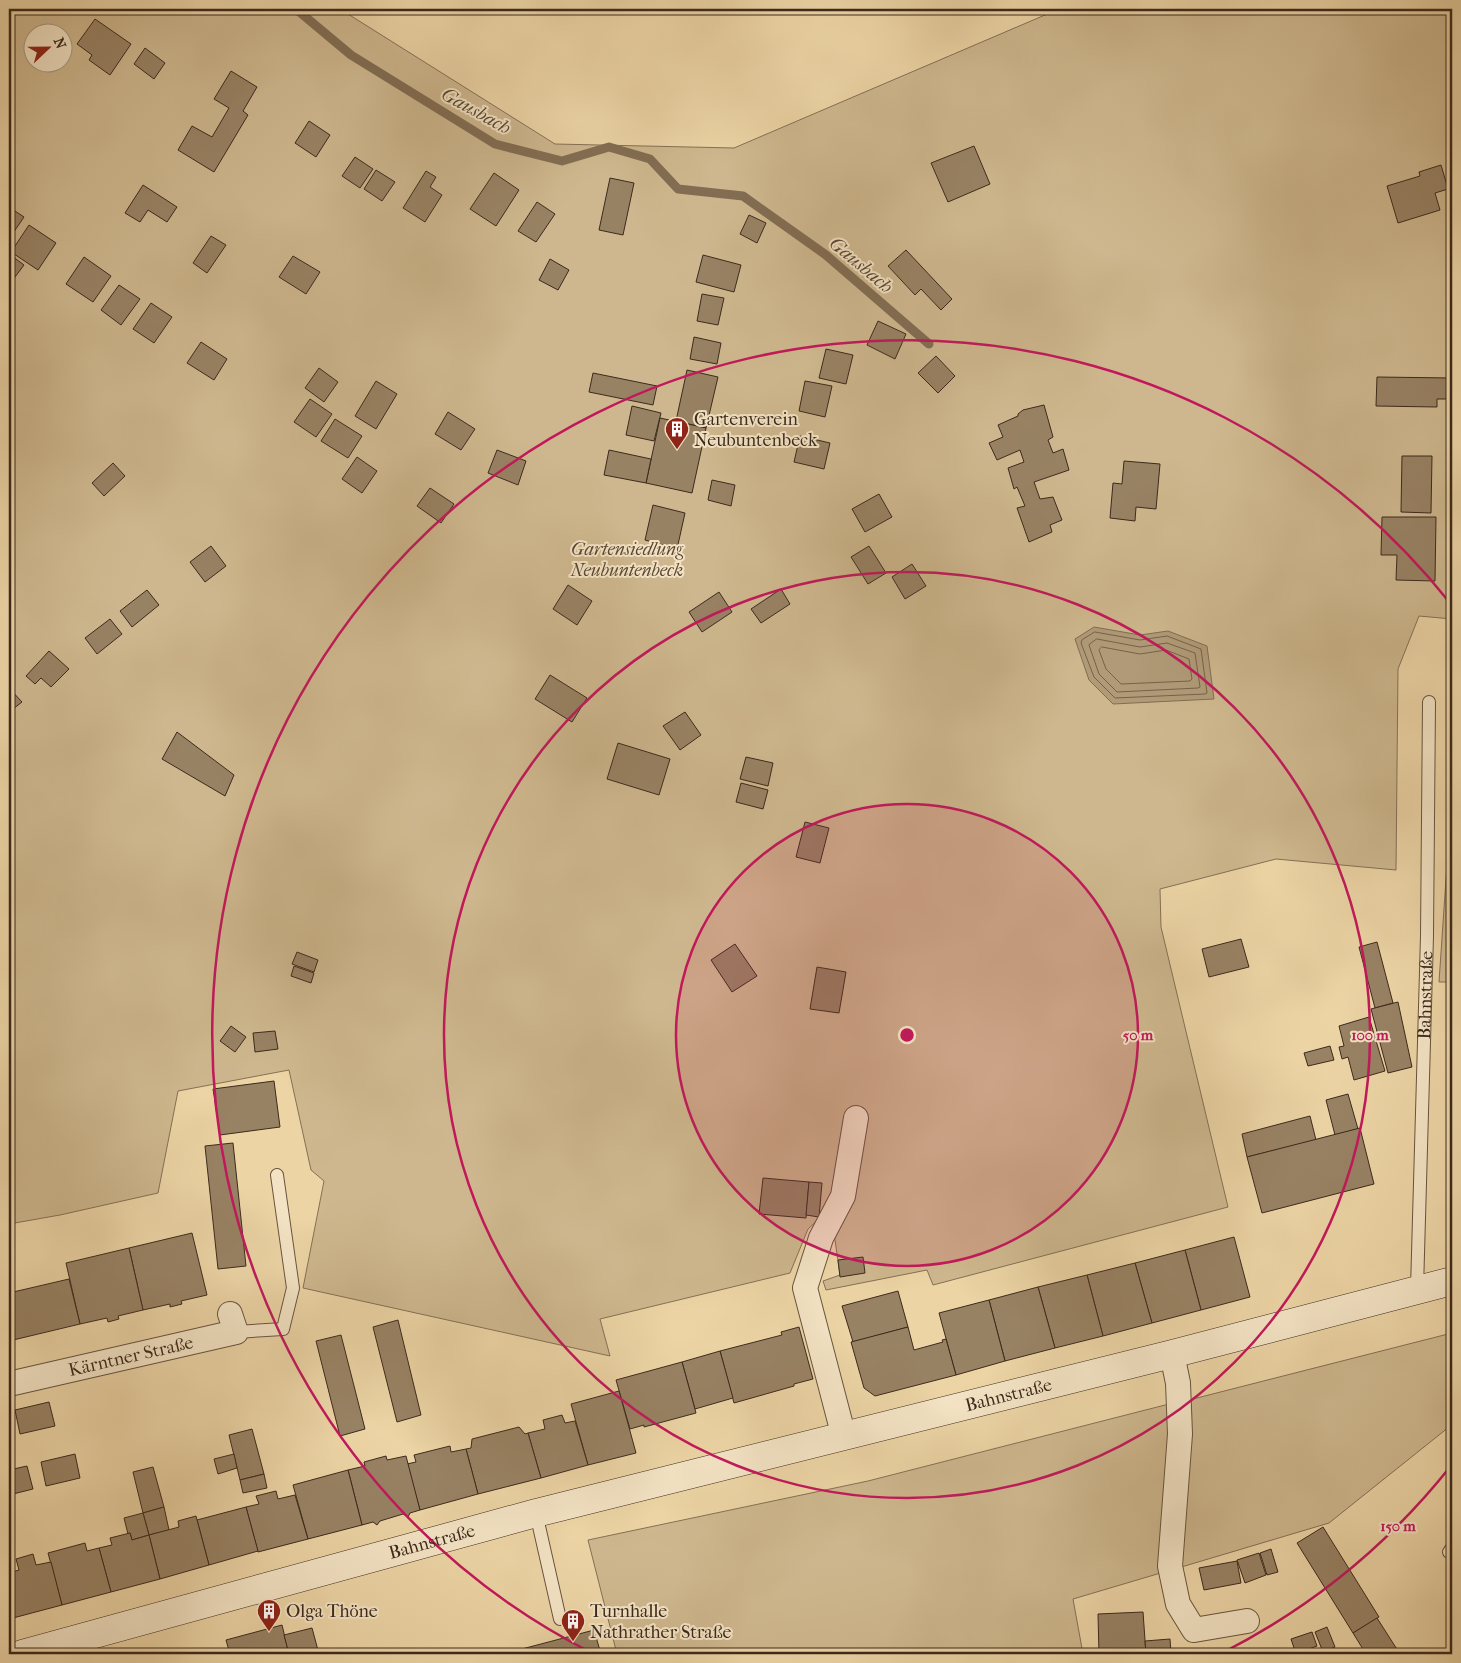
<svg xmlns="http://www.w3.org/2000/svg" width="1461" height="1663" viewBox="0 0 1461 1663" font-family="'IM FELL French Canon',serif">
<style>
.green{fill:#ceb78e;stroke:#857056;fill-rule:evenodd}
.water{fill:#b09a77;stroke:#826d53}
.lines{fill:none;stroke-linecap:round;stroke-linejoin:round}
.shore{stroke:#76624a;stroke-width:1}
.stream{stroke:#826d53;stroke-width:9}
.building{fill:#988264;stroke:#3c2a1d}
.service-casing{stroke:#68543f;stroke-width:14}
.minor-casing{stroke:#68543f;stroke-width:26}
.secondary-casing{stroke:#3c2a1d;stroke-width:29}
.service{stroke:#f3e3c4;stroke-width:12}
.minor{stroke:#f3e3c4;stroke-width:24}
.secondary{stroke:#f3e3c4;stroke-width:28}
.ring{fill:none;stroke:#c2185b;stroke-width:2.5}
.labels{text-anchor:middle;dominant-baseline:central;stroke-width:4;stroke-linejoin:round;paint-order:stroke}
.poi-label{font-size:18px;fill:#3c2a1d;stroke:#f3e3c4;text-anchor:start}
.park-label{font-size:18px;font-style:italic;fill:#594634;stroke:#f3e3c4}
.street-label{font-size:18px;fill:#3c2a1d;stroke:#f3e3c4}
.water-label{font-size:19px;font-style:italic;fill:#594634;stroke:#f3e3c4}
.centre{fill:#c2185b;stroke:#f3e3c4;stroke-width:2.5}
.ring-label{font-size:15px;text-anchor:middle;font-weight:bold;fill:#c2185b;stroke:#f3e3c4;stroke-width:4;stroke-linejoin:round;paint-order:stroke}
</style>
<rect width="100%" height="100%" fill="#ecd4a5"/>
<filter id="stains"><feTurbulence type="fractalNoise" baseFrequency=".004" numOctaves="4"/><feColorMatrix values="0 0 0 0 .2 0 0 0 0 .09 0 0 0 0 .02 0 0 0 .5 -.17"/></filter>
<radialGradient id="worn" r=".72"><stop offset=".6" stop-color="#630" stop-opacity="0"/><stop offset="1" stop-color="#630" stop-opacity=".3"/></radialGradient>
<g class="green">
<path d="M9 9H340L555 144 734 148 1059 9H1452V619L1419 616 1398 669 1396 870 1276 859 1160 889 1161 927 1228 1207 933 1285 927 1270 826 1290 823 1281 840 1275 833 1226 821 1217 808 1229 790 1273 600 1319 610 1356 303 1288 324 1181 311 1170 289 1070 178 1091 158 1193 60 1215 9 1224ZM32 32H62V62H32Z"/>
<path d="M1452 791V982H1439Z"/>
<path d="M1452 1333V1422L1449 1427 1329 1523 1178 1568 1185 1401Z"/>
<path d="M1169 1404 1164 1572 1073 1599 1083 1654H617L588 1540 868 1481Z"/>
</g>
<path class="water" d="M1094 627 1140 635 1168 631 1207 646 1214 699 1113 704 1089 680 1075 639Z"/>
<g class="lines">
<g class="shore">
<path d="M1095 632 1140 640 1167 636 1201 649 1207 693 1205 694 1115 698 1094 677 1081 643 1082 640Z"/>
<path d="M1097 639 1140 647 1167 643 1195 653 1200 687 1198 688 1117 692 1099 674 1089 645Z"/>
<path d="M1102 647 1140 654 1166 650 1189 659 1192 679 1190 681 1121 684 1106 669 1099 650Z"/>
</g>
<path class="stream" d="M296 9 351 55 495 144 562 161 609 147 650 159 678 189 743 196 826 255 929 344"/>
</g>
<g class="building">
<path d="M95 19 131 44 110 75 89 60 92 55 77 44Z"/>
<path d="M145 48 165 63 154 79 134 64Z"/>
<path d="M231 71 257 87 243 111 248 115 214 172 178 150 192 126 212 137 229 108 214 99Z"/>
<path d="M309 121 330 135 316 157 295 143Z"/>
<path d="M974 146 990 184 948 202 931 163Z"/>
<path d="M355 157 373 169 360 188 342 176Z"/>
<path d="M1441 165 1448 189 1435 193 1440 210 1398 223 1387 186 1420 176 1419 172Z"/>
<path d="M376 170 395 182 382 201 364 189Z"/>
<path d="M426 171 436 177 430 187 442 195 425 222 403 208Z"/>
<path d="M494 173 519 190 496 226 470 209Z"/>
<path d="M610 178 634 183 623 235 599 230Z"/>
<path d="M143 185 177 207 167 222 148 210 140 222 125 213Z"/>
<path d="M537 202 555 214 536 242 518 231Z"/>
<path d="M9 207 24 217 9 239Z"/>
<path d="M749 215 766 223 757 243 740 234Z"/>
<path d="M29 225 56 243 38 270 11 252Z"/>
<path d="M211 236 226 245 207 273 193 263Z"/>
<path d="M906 250 952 299 941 310 921 289 915 295 888 266Z"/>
<path d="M703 255 741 265 734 292 696 282Z"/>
<path d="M12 256 24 265 9 285V261Z"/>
<path d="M293 256 320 272 306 294 279 277Z"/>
<path d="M84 257 111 276 93 302 66 284Z"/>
<path d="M550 259 569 270 558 290 539 280Z"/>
<path d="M119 285 140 299 121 325 101 310Z"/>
<path d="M702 294 724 298 718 325 697 321Z"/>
<path d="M151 303 172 317 154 343 133 329Z"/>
<path d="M878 321 906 334 895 359 867 345Z"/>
<path d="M694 337 721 343 717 364 690 359Z"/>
<path d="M201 342 227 359 214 380 187 363Z"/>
<path d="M826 349 853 355 846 384 819 378Z"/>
<path d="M936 356 955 376 938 393 918 373Z"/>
<path d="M319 368 338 382 324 402 305 388Z"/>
<path d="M687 370 718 377 706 428 676 421Z"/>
<path d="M593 373 657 386 653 405 589 392Z"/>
<path d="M1377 377 1452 378V399H1437V407L1376 406Z"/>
<path d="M376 381 397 394 376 429 355 416Z"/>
<path d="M805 381 832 386 825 417 799 411Z"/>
<path d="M310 399 332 414 316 437 294 422Z"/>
<path d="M1044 405 1053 437 1048 440 1053 453 1063 449 1069 470 1034 482 1040 499 1053 497 1062 520 1050 525 1052 532 1029 542 1017 508 1025 506 1017 487 1014 489 1008 468 1024 462 1020 450 997 460 989 443 1003 437 998 425 1018 416V414L1023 410Z"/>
<rect x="1451" y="405" width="1" height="20"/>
<path d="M632 406 661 413 654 441 626 435Z"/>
<path d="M448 412 475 429 461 450 435 434Z"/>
<path d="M660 418 706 428 692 493 646 483Z"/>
<path d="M335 419 362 436 348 458 321 441Z"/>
<path d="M800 436 830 443 824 469 794 462Z"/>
<path d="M497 450 526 461 518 485 488 473Z"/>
<path d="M609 450 651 459 646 483 604 475Z"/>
<path d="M1402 456H1432L1431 513 1401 512Z"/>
<path d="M357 457 377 471 362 493 342 479Z"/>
<path d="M1124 461 1160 464 1156 509 1136 507 1135 521 1110 518 1113 483 1122 484Z"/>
<path d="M113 463 125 476 104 496 92 483Z"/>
<path d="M712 480 735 485 731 506 708 500Z"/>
<path d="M430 488 454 504 441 523 417 506Z"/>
<path d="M879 494 892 517 865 532 852 509Z"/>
<path d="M653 505 685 513 677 549 645 540Z"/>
<path d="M1382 517H1436L1435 581 1396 580 1397 555H1381Z"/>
<path d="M211 546 226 566 205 582 190 562Z"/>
<path d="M869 546 886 573 868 584 851 557Z"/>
<path d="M912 564 926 586 905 599 892 577Z"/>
<path d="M568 585 592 601 577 625 553 609Z"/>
<path d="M781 589 790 604 761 623 751 609Z"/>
<path d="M147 590 159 605 132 627 120 611Z"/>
<path d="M719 592 732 612 702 632 689 612Z"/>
<path d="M110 619 122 634 97 654 85 638Z"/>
<path d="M49 651 69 669 51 687 41 678 35 684 26 676Z"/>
<path d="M550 675 587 698 572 722 535 699Z"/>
<path d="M9 688 22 702 9 712Z"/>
<path d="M685 712 701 735 680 750 663 726Z"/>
<path d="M177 732 234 775 225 796 162 759Z"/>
<path d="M618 743 670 759 659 795 607 779Z"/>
<path d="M746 757 773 763 768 786 740 779Z"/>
<path d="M741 783 768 790 763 809 736 802Z"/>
<path d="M805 822 829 828 820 863 796 857Z"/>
<path d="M1241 939 1249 967 1209 977 1202 949Z"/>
<path d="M1377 942 1393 1003 1375 1008 1359 947Z"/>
<path d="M735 944 757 976 732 992 711 960Z"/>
<path d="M297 952 318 960 314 972 292 964Z"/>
<path d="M294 966 314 973 311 983 291 976Z"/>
<path d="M817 967 846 972 839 1013 810 1009Z"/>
<path d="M1398 1002 1412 1067 1388 1073 1371 1009Z"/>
<path d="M1369 1017 1385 1071 1354 1080 1348 1057 1342 1059 1339 1047 1344 1046 1339 1026Z"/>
<path d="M231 1026 246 1037 235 1052 220 1041Z"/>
<path d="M275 1031 278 1049 255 1052 253 1033Z"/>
<path d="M1330 1046 1334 1060 1308 1066 1304 1053Z"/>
<path d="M274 1081 280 1127 220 1135 213 1089Z"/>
<path d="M1348 1094 1358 1129 1335 1135 1326 1100Z"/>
<path d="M1310 1116 1316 1140 1247 1157 1242 1134Z"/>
<path d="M1360 1128 1374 1184 1262 1213 1247 1157Z"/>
<path d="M233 1143 246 1266 218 1269 205 1146Z"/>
<path d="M763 1178 809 1182 806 1218 759 1214Z"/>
<path d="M809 1182 822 1183 819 1217 806 1215Z"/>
<path d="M192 1233 207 1295 181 1301 182 1304 170 1307V1304L143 1310 129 1248Z"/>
<path d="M1234 1237 1250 1297 1201 1310 1185 1250Z"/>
<path d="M129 1248 143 1310 118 1316 119 1319 108 1322 107 1318 80 1324 66 1263Z"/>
<path d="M1185 1250 1201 1310 1152 1323 1135 1263Z"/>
<path d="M863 1257 865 1273 840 1277 838 1260Z"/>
<path d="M1135 1263 1152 1323 1103 1336 1087 1275Z"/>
<path d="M1087 1275 1103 1336 1055 1348 1038 1287Z"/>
<path d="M69 1279 80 1324 9 1341V1293Z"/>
<path d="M1038 1287 1055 1348 1005 1361 989 1300Z"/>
<path d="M898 1291 908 1327 853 1342 842 1306Z"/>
<path d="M989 1300 1005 1361 956 1375 939 1313Z"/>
<path d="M398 1320 421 1415 397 1422 373 1327Z"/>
<path d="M799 1327 813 1379 794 1384V1386L734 1403 720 1351 782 1335 781 1332Z"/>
<path d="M908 1327 914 1350 943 1342 942 1340 946 1339 956 1375 875 1396 864 1388 851 1342Z"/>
<path d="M341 1335 365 1429 340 1436 316 1341Z"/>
<path d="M720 1351 733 1398 695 1409 682 1362Z"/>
<path d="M682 1362 696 1413 644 1427V1425L630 1429 616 1380Z"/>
<path d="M619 1391 636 1453 588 1465 571 1404Z"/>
<path d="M49 1402 55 1426 20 1434 15 1410Z"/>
<path d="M562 1415 565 1423 575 1421 588 1465 541 1478 528 1433 545 1429 543 1420Z"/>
<path d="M519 1427 525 1434 528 1433 541 1478 478 1494 466 1449 471 1448 472 1439Z"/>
<path d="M252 1429 264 1474 240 1480 229 1435Z"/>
<path d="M450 1446 451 1452 466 1449 478 1494 420 1510 407 1464 416 1462 414 1455Z"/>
<path d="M75 1454 80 1478 46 1486 41 1462Z"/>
<path d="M234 1454 237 1468 218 1474 214 1459Z"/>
<path d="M386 1456 387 1460 406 1456 420 1510 410 1513 408 1517 403 1514 380 1521 377 1525 373 1522 362 1525 348 1470 365 1466 364 1462Z"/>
<path d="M27 1466 33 1489 9 1495V1470Z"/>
<path d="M153 1467 164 1507 143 1513 133 1472Z"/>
<path d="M348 1470 362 1525 308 1539 293 1485Z"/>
<path d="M264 1474 267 1488 243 1493 240 1480Z"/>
<path d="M276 1491 278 1499 295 1495 308 1539 258 1552 246 1507 259 1504 256 1496Z"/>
<path d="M164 1507 169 1530 149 1535 143 1513Z"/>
<path d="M246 1507 258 1551 209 1565 197 1520Z"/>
<path d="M143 1513 149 1535 132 1540 130 1533 128 1534 124 1518Z"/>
<path d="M196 1516 209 1565 160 1579 149 1535 179 1527 178 1521Z"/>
<path d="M1323 1527 1379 1617 1353 1633 1297 1543Z"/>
<path d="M130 1533 132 1540 149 1535 160 1579 111 1592 99 1548 112 1545 110 1538Z"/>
<path d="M85 1543 87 1551 99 1548 111 1592 62 1605 48 1553Z"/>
<path d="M1271 1549 1278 1572 1267 1575 1260 1553Z"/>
<path d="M1259 1553 1266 1575 1245 1583 1237 1560Z"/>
<path d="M33 1554 36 1565 51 1562 62 1605 13 1618 9 1602V1573L19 1570 16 1559Z"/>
<path d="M1237 1561 1241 1583 1204 1590 1199 1568Z"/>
<path d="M9 1602 13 1618 9 1619Z"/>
<path d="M1143 1612 1146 1654H1099L1098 1614Z"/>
<path d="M1377 1618 1400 1654H1366L1353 1633Z"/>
<path d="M282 1625 289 1654H230L226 1640Z"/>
<path d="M1327 1627 1335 1647 1323 1652 1315 1632Z"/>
<path d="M312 1628 319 1654H289L284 1635Z"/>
<path d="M594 1630 601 1654H503Z"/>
<path d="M1312 1632 1317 1646 1296 1654 1291 1639Z"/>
<path d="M1170 1639 1171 1654H1146L1145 1641Z"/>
</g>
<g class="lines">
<g class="service-casing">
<g id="service">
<path id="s1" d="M1417 1289 1427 936 1429 702"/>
<path d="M236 1332 283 1329 293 1288 277 1175"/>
<path d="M536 1513 560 1619"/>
<path d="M1449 1552 1452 1548"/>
</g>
</g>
<g class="minor-casing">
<g id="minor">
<path d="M1172 1354 1178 1383 1180 1434 1170 1566 1178 1604 1194 1630 1247 1621"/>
<path id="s2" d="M9 1384 236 1332 230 1314"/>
<path d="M844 1437 805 1288 821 1238 843 1196 856 1118"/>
</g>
</g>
<g class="secondary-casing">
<g id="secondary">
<path id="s3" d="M22 1654 536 1513 1172 1354 1452 1281"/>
</g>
</g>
<use href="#service" class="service"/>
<use href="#minor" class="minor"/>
<use href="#secondary" class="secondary"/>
</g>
<circle cx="907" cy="1035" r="231" fill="#c2185b" fill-opacity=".12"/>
<g class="ring">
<circle cx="907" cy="1035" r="231"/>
<circle cx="907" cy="1035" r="463"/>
<path d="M1450 1467A694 694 0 0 1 1222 1653M592 1653A694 694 0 1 1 1450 603"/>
</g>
<defs>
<g id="building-pin" transform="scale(1.25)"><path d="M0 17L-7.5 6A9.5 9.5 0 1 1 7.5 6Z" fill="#8f2418" stroke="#f3e3c4"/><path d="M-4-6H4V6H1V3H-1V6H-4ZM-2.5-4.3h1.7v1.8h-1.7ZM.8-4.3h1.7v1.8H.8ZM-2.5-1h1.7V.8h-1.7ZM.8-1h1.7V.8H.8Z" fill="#fff"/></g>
</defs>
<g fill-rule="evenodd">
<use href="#building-pin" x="677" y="429"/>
<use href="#building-pin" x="269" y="1611"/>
<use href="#building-pin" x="573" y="1621"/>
</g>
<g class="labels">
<g class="poi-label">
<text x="694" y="419">Gartenverein<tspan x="694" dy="21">Neubuntenbeck</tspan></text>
<text x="286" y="1611">Olga Thöne</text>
<text x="590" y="1611">Turnhalle<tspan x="590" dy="21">Nathrather Straße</tspan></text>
</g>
<g class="park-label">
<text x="627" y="549">Gartensiedlung<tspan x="627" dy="21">Neubuntenbeck</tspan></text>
</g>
<g class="street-label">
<text stroke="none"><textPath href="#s1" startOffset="294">Bahnstraße</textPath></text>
<text stroke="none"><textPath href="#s2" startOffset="125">Kärntner Straße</textPath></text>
<text stroke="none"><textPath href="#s3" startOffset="1020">Bahnstraße</textPath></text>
<text stroke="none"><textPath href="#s3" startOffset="425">Bahnstraße</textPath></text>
</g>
<g class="water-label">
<text transform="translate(476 111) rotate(29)">Gausbach</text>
<text transform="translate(861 265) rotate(40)">Gausbach</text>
</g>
</g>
<circle cx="907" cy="1035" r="8" class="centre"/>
<g class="ring-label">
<text x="1138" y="1040">50 m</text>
<text x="1370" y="1040">100 m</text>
<text x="1398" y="1531">150 m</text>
</g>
<rect width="1461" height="1663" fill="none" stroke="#ecd4a5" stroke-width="30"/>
<rect x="10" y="10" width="1441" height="1643" fill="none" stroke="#3c2a1d" stroke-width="2.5"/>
<rect x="15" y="15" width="1431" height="1633" fill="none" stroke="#3c2a1d"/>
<g transform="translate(48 48) rotate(68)"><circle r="24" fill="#f3e3c4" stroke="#aa9981"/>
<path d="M0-4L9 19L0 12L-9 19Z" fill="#8f2418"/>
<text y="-8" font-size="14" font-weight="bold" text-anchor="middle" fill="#3c2a1d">N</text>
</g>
<rect width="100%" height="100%" filter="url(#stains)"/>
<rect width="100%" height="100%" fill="url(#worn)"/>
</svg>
